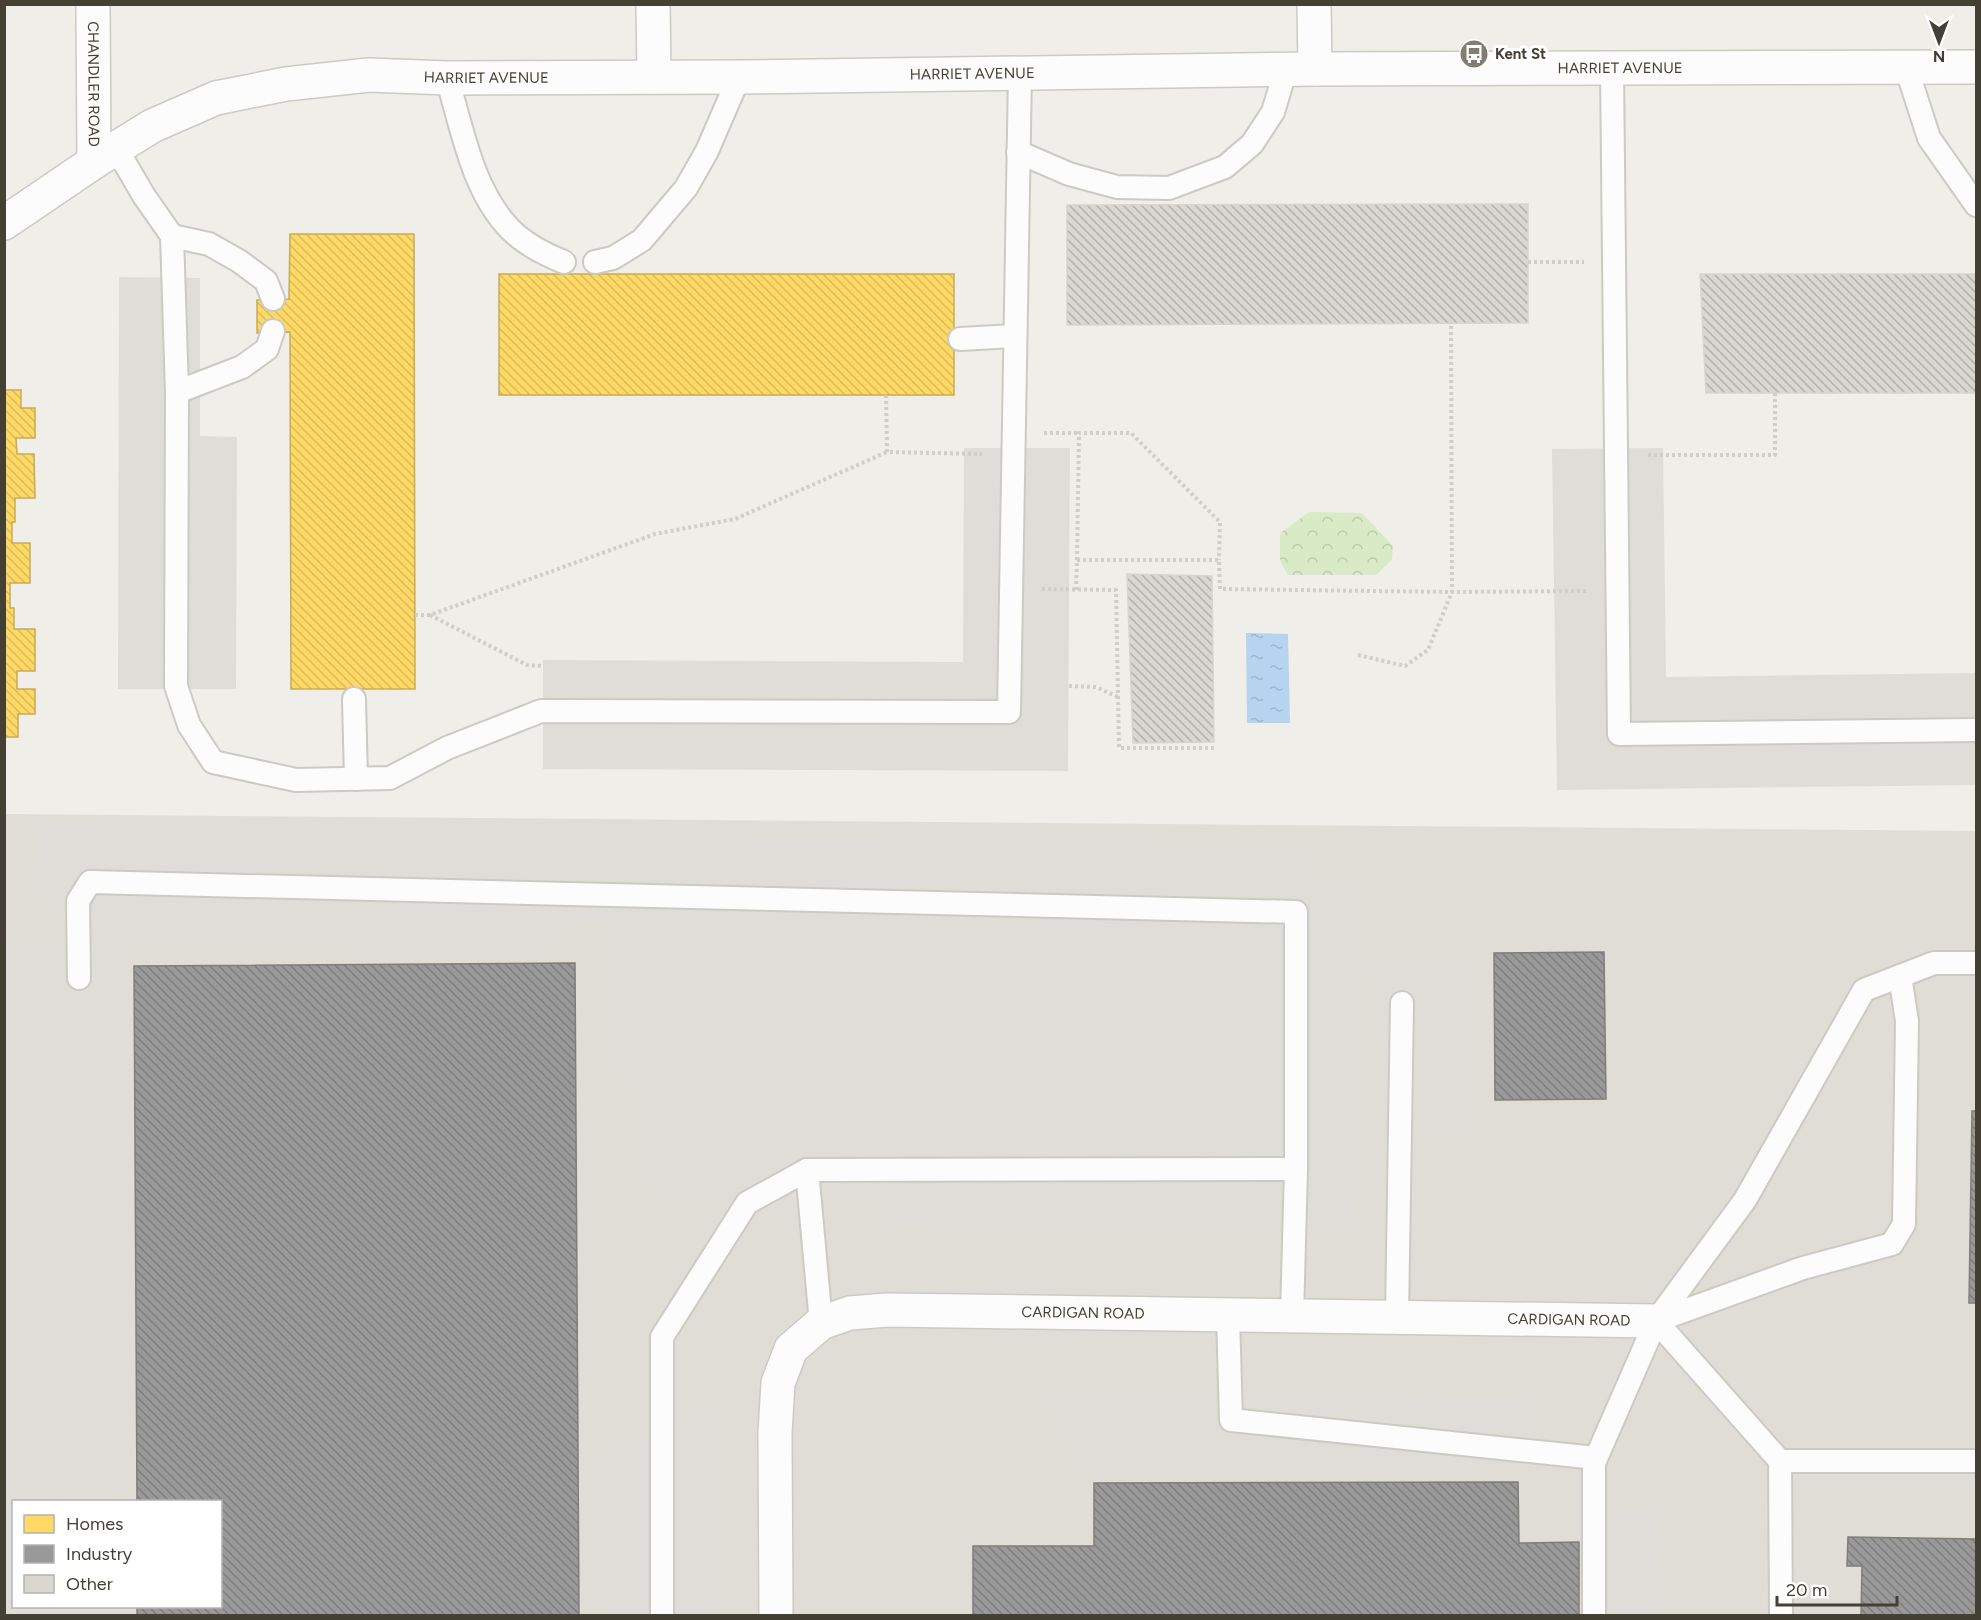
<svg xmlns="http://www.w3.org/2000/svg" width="1981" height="1620" viewBox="0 0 1981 1620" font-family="Figtree,sans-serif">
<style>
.industrial{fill:#e0ddd6;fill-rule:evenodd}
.park{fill:url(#park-crowns)}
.parking{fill:#dfddd8}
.water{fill:url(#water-ripples)}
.homes{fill:url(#homes-back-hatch);stroke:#c7ab57;stroke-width:1.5}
.industry{fill:url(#industry-back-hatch);stroke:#807e7b;stroke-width:1.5}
.building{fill:url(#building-back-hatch);stroke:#d8d5ce;stroke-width:1.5}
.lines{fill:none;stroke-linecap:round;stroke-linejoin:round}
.service-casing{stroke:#cccac4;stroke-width:26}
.minor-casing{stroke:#cccac4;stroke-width:36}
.tertiary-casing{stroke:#cccac4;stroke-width:36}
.path{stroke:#d0cec9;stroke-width:4;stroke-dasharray:3 3;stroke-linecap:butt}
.service{stroke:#fdfcfc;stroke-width:22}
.minor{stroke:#fdfcfc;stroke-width:33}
.tertiary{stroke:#fdfcfc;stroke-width:33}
.labels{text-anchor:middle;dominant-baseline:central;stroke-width:6;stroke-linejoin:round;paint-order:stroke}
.poi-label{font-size:15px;font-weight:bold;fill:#454034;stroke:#fff;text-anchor:start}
.street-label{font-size:15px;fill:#454034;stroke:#fff}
</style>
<defs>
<pattern id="park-crowns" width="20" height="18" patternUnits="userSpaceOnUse" patternTransform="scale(1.5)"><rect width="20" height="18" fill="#d9ebc6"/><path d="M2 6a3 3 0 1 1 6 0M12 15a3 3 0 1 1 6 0" fill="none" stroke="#bccbab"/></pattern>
<pattern id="water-ripples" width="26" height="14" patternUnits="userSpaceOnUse" patternTransform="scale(1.5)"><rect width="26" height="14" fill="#b6d3f0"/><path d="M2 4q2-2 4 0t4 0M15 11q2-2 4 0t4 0" fill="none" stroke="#9eb6ce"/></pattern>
<pattern id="homes-back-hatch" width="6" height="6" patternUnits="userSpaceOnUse" patternTransform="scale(1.5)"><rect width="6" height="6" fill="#ffd966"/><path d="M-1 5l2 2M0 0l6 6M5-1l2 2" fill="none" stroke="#dcbb59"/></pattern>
<pattern id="industry-back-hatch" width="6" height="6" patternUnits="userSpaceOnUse" patternTransform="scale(1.5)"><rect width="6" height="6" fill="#999"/><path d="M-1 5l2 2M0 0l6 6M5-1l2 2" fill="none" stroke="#7f7e7e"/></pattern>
<pattern id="building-back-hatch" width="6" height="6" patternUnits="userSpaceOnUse" patternTransform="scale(1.5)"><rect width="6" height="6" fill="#d9d7d0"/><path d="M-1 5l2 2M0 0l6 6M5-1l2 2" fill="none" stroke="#b2b0aa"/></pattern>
</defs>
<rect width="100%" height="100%" fill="#f0eee8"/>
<path class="industrial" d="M5 814 1976 831V1615L5 1616ZM14 1502H220V1606H14Z"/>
<path class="park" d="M1309 512 1362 513 1393 546 1392 560 1376 575H1288L1280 561V533Z"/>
<g class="parking">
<path d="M119 277 200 278V436L237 437 236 689H118Z"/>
<path d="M964 448H1070L1068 771 543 769V660L963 662Z"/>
<path d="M1663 448 1666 677 1976 673V785L1557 790 1552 449Z"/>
<path d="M40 824 1311 850 1313 880 1347 881 1351 1230 892 1225 891 1189 650 1187 649 1094 613 1061 609 920 550 917V947L123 943V1501L14 1502V1606L123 1607V1615L5 1616V943H122L41 894Z"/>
<path d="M1466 959 1467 1122H1377L1375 960Z"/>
<path d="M1055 1397 1528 1399 1517 1467 1075 1470 1074 1435 1056 1429Z"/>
<path d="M716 1411 717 1615 603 1616 606 1454Z"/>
<path d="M1578 1510 1657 1512 1658 1615H1580Z"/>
</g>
<path class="water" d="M1246 633 1288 634 1290 723H1247Z"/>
<g class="homes">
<path d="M290 234H414L415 689H291L290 332 257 333V300L289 299Z"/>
<rect x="499" y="274" width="455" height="121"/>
<path d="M4 390H21V408H35V438H16L17 454H34L35 498H15V522H12V543H30V583H10V608H14V629H35V671H17V689H35V714H18V737H4Z"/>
</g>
<g class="industry">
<path d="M1604 952 1606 1099 1495 1100 1494 953Z"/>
<path d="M575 963 579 1616H137V1606H220V1502H137L134 966Z"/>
<path d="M1972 1111H1976V1303H1969Z"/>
<path d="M1518 1482 1519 1543 1579 1542V1616H973V1546H1094V1483Z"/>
<path d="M1848 1537 1976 1539V1616H1861L1862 1566H1847Z"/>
</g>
<g class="building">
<path d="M1528 204V323L1067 325V205Z"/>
<path d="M1700 274H1976V393H1706Z"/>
<path d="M1127 574 1212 576 1214 742 1133 743Z"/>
</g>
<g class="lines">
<g class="service-casing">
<g id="service">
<path d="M1906 67 1929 138 1976 205"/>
<path d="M1612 68 1619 734 1976 730"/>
<path d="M447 78C462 128 472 189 509 228 524 244 544 254 564 262"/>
<path d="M116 148 144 196 172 236 177 392 176 686 189 725 213 762 296 780 390 778 447 748 541 711 1009 712 1020 73"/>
<path d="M1018 152 1069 174 1117 187 1169 188 1225 167 1252 144 1273 112 1286 69"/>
<path d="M172 236 209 244 239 261 266 281 273 299"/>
<path d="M595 262 613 258 642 240 686 188 707 151 739 77"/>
<path d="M960 339 1014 336"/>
<path d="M177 392 242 367 267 349 273 331"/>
<path d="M354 699 356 779"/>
<path d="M79 978 78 901 90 882 1296 912V1169"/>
<path d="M1228 1315 1231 1420 1596 1458"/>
<path d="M1397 1317 1402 1003"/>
<path d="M1656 1321 1803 1268 1892 1244 1904 1224 1907 1021 1900 976"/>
<path d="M1656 1321 1780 1461 1781 1616"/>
<path d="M821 1323 807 1170 1296 1169 1292 1316"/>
<path d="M1780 1461H1976"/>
<path d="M662 1616V1337L747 1203 807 1170"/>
<path d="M1594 1616V1463L1656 1321 1745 1200 1864 990 1934 963H1976"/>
</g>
</g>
<g class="minor-casing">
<g id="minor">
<path id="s1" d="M93 4 94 162"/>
<path d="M653 4 654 77"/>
<path d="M1314 4 1315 69"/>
<path id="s2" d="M4 223 94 162 152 126 216 98 286 84 369 75 447 78 739 77 1315 69 1976 67"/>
</g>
</g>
<g class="tertiary-casing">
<g id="tertiary">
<path id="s3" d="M776 1616 775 1433 778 1383 791 1349 821 1323 850 1313 887 1310 1656 1321"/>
</g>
</g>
<g class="path">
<path d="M1528 262H1584"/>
<path d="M886 395 887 452 982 454"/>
<path d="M1044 433H1079"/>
<path d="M1648 455H1775V393"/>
<path d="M1077 560 1079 433H1131L1220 522 1219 560"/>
<path d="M1042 589 1116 590 1119 748H1216"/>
<path d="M1076 590 1077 560H1219L1220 589 1452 592 1451 323"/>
<path d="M415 615H430L655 534 735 519 887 452"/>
<path d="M430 615 527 665 543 666"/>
<path d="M1358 655 1405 666 1428 650 1452 592 1587 591"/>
<path d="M1069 686 1096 687 1118 697"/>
</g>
<use href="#service" class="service"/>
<use href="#minor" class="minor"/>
<use href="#tertiary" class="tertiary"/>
</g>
<defs>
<g id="bus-disc" transform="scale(1.5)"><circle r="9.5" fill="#817d73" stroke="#fff"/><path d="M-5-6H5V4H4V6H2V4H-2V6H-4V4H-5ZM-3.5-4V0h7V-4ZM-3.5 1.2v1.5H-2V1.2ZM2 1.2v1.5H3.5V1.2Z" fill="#fff"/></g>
</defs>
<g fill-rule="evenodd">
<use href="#bus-disc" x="1474" y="54"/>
</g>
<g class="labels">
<g class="poi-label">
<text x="1495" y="54">Kent St</text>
</g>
<g class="street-label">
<text stroke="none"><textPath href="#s2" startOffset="1653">HARRIET AVENUE</textPath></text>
<text stroke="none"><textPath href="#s2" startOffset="1005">HARRIET AVENUE</textPath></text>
<text stroke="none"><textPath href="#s2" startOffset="519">HARRIET AVENUE</textPath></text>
<text stroke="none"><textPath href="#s1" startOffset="80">CHANDLER ROAD</textPath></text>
<text stroke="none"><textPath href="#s3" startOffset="573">CARDIGAN ROAD</textPath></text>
<text stroke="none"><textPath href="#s3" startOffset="1059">CARDIGAN ROAD</textPath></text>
</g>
</g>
<rect width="1981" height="1620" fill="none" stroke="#454034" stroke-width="12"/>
<rect x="12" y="1500" width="210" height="108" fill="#ffffff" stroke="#b5b3ae" stroke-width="1.5"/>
<rect x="24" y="1515" width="30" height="18" fill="#ffd966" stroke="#b5b3ae" stroke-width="1.5"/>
<text x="66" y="1530" font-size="18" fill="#454034">Homes</text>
<rect x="24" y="1545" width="30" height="18" fill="#999999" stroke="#b5b3ae" stroke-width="1.5"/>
<text x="66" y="1560" font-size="18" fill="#454034">Industry</text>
<rect x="24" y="1575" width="30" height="18" fill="#d9d7d0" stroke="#b5b3ae" stroke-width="1.5"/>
<text x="66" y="1590" font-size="18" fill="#454034">Other</text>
<g transform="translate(1939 42) rotate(180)" stroke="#ffffff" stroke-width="4.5" paint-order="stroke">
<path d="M0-4.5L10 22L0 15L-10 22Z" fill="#454034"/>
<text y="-9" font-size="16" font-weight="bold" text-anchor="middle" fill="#454034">N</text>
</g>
<path d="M1777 1596v9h120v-9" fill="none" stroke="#454034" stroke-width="3"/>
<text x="1786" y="1596" font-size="18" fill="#454034" stroke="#ffffff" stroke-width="4.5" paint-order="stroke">20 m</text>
</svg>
